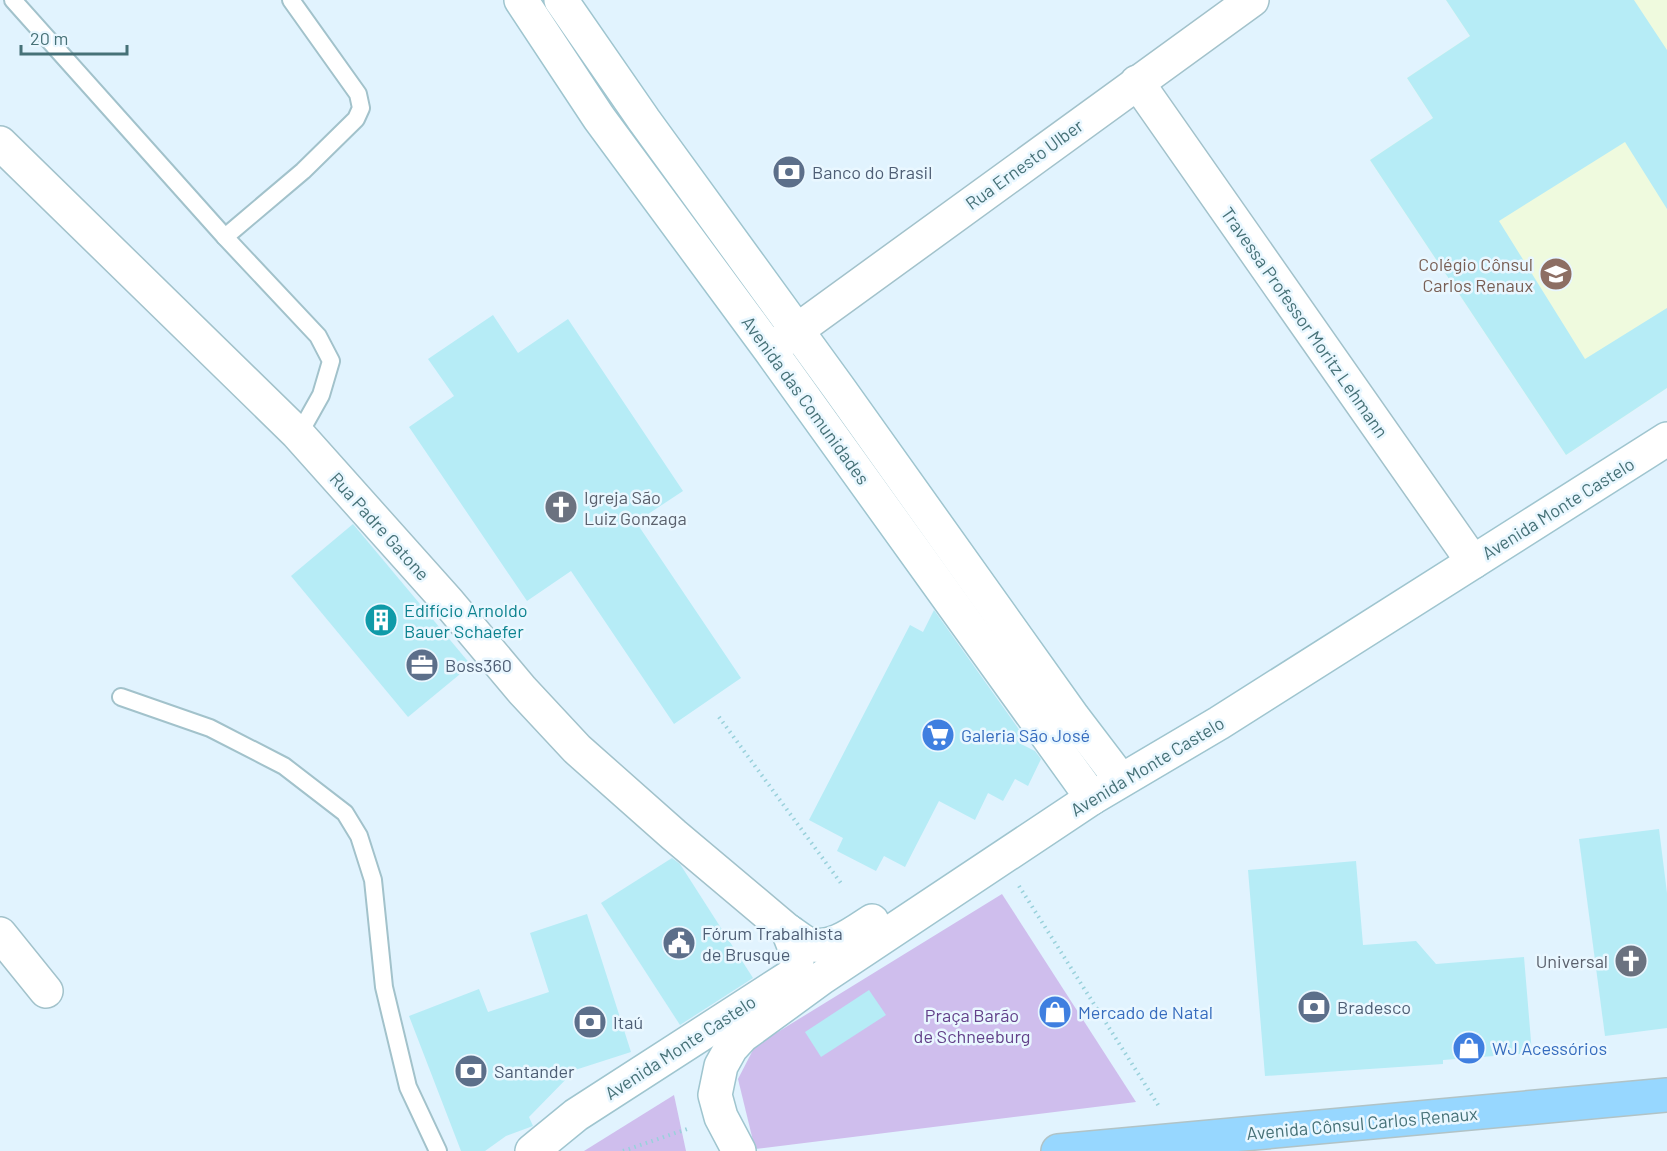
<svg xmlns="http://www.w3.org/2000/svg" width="1667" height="1151" viewBox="0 0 1667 1151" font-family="Barlow,sans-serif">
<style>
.education{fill:#effade}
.green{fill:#cfbeed}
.building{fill:#b6ecf6}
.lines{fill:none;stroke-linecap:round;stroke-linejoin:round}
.service-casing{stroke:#a2c2cb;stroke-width:20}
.minor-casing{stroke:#a2c2cb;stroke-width:36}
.tertiary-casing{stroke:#a2c2cb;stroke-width:36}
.secondary-casing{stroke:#9fc5cf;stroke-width:36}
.primary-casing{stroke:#b1c3c6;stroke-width:36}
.path{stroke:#99d1db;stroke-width:4;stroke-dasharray:1.5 4.5;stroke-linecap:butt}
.service{stroke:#fff;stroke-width:16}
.minor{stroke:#fff;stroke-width:33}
.tertiary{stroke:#fff;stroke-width:33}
.secondary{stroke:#fff;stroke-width:33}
.primary{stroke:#97d7ff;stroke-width:33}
.labels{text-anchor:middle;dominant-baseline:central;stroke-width:5;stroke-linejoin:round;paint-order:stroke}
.street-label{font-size:18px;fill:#467177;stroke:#e9f7ff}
.service-label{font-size:18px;fill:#4e5e75;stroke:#e9f7ff;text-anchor:start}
.education-label{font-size:18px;fill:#785e54;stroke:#e9f7ff;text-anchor:end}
.worship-label{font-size:18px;fill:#5b616d;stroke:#e9f7ff;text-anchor:start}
.culture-label{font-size:18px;fill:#0d838f;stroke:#e9f7ff;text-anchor:start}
.shop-label{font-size:18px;fill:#366cbe;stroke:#e9f7ff;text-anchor:start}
.park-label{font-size:18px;fill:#63418a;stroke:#e9f7ff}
</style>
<rect width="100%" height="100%" fill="#e1f3fe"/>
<path class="education" d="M1446 0H1667V388L1566 455 1370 160 1433 118 1407 78 1470 36Z"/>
<g class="green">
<path d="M1002 894 1136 1102 755 1149 738 1079 755 1046Z"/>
<path d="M674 1095 686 1151H584Z"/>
</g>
<g class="building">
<path d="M1446 0H1634L1667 50V209L1625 142 1499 221 1585 359 1667 308V388L1566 455 1370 160 1433 118 1407 78 1470 36Z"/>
<path d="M493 315 518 353 568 319 683 491 636 522 741 678 674 724 571 571 527 601 409 427 454 396 428 359Z"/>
<path d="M353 524 471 665 408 717 291 576Z"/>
<path d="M934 610 1023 735 1019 743 1035 751 1041 759 1028 786 1015 779 1003 801 988 793 975 820 939 801 905 867 884 856 876 871 837 851 843 838 809 820 910 625 923 632Z"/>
<path d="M1659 829 1667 893V1028L1605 1036 1579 839Z"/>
<path d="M672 858 680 864 753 978 680 1025 601 903Z"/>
<path d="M1356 861 1363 945 1416 941 1436 964 1524 957 1532 1053 1443 1060V1064L1265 1076 1248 870Z"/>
<path d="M587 914 631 1052 575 1070 529 1117 533 1126 506 1136 485 1151H461L409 1016 479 989 488 1012 549 992 530 933Z"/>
<path d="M869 990 886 1015 821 1057 805 1032Z"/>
</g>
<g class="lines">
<g class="service-casing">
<g id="service">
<path d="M13 0 225 237 318 336 331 361 321 395 298 436"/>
<path d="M225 237 303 171 356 119 361 108 358 94 291 0"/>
<path d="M121 697 210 728 284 766 345 813 359 836 373 880 384 987 408 1087 438 1151"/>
</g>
</g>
<g class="minor-casing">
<g id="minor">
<path d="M1137 82 1473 562"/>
<path d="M774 347 1252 0"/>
<path d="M0 934 46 991"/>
</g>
</g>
<g class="tertiary-casing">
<path id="tertiary" d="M0 143 297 433 449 603 522 690 577 749 674 835 788 931"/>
</g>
<g class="secondary-casing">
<g id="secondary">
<path d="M521 0 599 118 770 350 1092 798"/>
<path d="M561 0 644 120 838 387 1073 717 1121 780"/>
<path d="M788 931C795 935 802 942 809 944 831 951 855 932 872 921"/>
<path d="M532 1151 576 1115 793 975C802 960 794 947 788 931"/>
<path d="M739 1151 721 1117 715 1095 721 1066 731 1048 742 1036 823 977 1092 798 1219 723 1667 439"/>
</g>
</g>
<g class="primary-casing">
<path id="primary" d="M1058 1151 1667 1095"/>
</g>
<g class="path">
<path d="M719 717 843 886"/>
<path d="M1019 886 1160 1108"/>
<path d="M623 1151 690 1128"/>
</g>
<use href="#service" class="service"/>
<use href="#minor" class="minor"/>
<use href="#tertiary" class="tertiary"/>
<use href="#secondary" class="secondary"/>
<use href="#primary" class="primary"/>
</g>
<defs>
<g id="bank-disc" transform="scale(1.725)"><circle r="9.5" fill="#5c6f8a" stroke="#e9f7ff"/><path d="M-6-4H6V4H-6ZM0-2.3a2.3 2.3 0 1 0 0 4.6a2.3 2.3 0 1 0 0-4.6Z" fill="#fff"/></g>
<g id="school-disc" transform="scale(1.725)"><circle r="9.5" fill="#8d6e63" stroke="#e9f7ff"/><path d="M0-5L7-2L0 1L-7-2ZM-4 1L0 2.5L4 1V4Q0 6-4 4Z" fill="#fff"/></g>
<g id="church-disc" transform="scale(1.725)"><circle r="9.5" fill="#6b7280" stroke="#e9f7ff"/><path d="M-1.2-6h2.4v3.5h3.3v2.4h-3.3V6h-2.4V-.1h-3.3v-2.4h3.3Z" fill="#fff"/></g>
<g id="building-disc" transform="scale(1.725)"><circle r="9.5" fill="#0f9aa8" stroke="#e9f7ff"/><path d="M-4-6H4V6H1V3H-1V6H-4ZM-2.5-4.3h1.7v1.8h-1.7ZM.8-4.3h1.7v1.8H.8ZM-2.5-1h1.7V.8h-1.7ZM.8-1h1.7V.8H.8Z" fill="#fff"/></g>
<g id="office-disc" transform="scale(1.725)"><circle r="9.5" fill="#5c6f8a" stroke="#e9f7ff"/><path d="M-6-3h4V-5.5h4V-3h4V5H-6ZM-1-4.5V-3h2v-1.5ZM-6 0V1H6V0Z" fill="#fff"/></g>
<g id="supermarket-disc" transform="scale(1.725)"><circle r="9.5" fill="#3f7fe0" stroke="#e9f7ff"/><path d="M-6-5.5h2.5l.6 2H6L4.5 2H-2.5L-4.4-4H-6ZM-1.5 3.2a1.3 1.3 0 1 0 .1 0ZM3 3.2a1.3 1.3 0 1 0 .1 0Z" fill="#fff"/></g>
<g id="civic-disc" transform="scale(1.725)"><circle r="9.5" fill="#5c6f8a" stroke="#e9f7ff"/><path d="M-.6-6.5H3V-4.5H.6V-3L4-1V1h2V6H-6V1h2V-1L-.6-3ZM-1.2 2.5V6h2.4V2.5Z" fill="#fff"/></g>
<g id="shop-disc" transform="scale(1.725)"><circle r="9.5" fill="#3f7fe0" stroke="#e9f7ff"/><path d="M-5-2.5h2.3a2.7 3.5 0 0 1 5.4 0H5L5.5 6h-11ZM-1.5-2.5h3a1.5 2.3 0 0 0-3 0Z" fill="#fff"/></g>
</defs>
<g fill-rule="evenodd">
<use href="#bank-disc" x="789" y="172"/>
<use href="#school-disc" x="1556" y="274"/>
<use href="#church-disc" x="561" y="507"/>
<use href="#building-disc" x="381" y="620"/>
<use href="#office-disc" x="422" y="665"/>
<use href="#supermarket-disc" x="938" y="735"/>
<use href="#civic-disc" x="679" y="943"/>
<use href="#church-disc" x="1631" y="961"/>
<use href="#bank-disc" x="1314" y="1007"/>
<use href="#shop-disc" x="1055" y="1012"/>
<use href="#bank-disc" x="590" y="1022"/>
<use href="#shop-disc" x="1469" y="1048"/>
<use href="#bank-disc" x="471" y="1071"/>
</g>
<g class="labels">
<g class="street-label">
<text transform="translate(1024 164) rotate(-36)">Rua Ernesto Ulber</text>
<text transform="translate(1305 322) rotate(55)">Travessa Professor Moritz Lehmann</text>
<text transform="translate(806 400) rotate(54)">Avenida das Comunidades</text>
<text transform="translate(1558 508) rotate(-32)">Avenida Monte Castelo</text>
<text transform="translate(380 526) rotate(48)">Rua Padre Gatone</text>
<text transform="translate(1147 766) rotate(-31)">Avenida Monte Castelo</text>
<text transform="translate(680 1047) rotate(-33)">Avenida Monte Castelo</text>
<text transform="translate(1362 1123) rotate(-5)">Avenida Cônsul Carlos Renaux</text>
</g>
<g class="service-label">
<text x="812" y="172">Banco do Brasil</text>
<text x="445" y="665">Boss360</text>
<text x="702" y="933">Fórum Trabalhista<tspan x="702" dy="21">de Brusque</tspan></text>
<text x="1337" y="1007">Bradesco</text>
<text x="613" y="1022">Itaú</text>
<text x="494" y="1071">Santander</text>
</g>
<g class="education-label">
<text x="1533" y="264">Colégio Cônsul<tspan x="1533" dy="21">Carlos Renaux</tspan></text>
</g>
<g class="worship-label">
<text x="584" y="497">Igreja São<tspan x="584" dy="21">Luiz Gonzaga</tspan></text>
<text x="1608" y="961" text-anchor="end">Universal</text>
</g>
<g class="culture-label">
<text x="404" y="610">Edifício Arnoldo<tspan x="404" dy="21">Bauer Schaefer</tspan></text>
</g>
<g class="shop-label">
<text x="961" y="735">Galeria São José</text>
<text x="1078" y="1012">Mercado de Natal</text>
<text x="1492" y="1048">WJ Acessórios</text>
</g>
<g class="park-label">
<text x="972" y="1015">Praça Barão<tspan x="972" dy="21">de Schneeburg</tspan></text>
</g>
</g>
<path d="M21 45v9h106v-9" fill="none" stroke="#467177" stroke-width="3"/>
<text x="30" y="45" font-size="18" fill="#467177" stroke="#e9f7ff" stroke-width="4.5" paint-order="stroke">20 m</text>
</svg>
